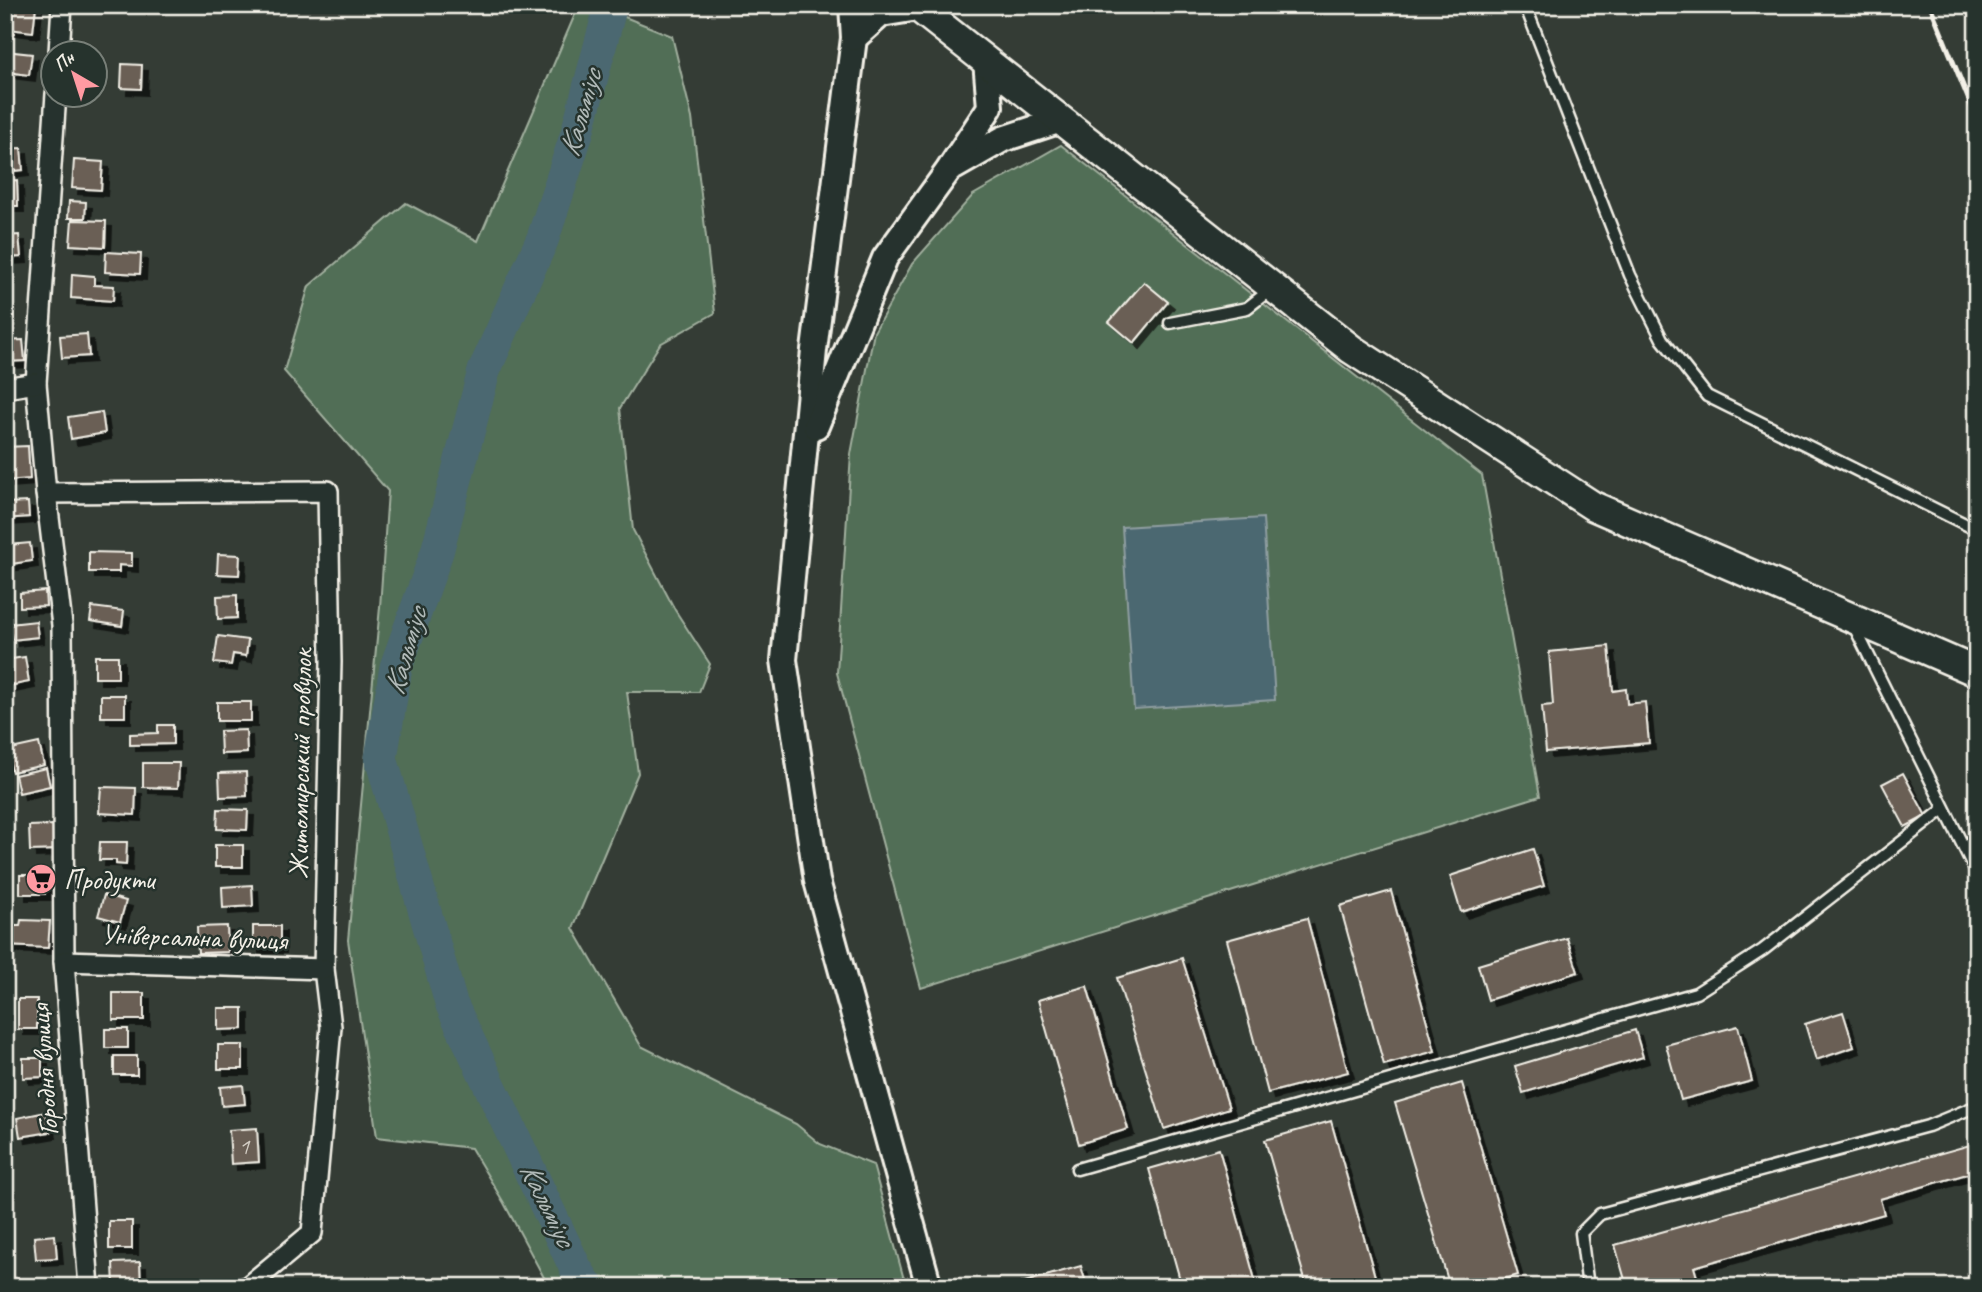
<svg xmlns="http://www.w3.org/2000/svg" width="1982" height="1292" viewBox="0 0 1982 1292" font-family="Caveat,sans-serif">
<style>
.green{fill:#516e56;stroke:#a2b09f;stroke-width:2}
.water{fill:#4c6771;stroke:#8f9ea1;stroke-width:2}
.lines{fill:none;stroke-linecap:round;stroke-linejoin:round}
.river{stroke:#4c6771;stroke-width:33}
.building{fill:#6a5f55;stroke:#f4f1e8;stroke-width:2;filter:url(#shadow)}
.service-casing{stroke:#f4f1e8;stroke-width:15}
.minor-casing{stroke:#f4f1e8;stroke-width:24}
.tertiary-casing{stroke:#f4f1e8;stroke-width:30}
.secondary-casing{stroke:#f4f1e8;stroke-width:33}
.service{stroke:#26332d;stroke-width:10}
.minor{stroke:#26332d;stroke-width:19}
.tertiary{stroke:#26332d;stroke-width:24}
.secondary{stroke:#26332d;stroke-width:28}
.rail{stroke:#f4f1e8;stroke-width:5}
.labels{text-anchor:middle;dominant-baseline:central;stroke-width:5;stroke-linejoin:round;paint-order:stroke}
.number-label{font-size:24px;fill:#d2ccc3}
.street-label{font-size:28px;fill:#f4f1e8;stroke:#26332d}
.poi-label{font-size:28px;fill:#f4f1e8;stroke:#26332d;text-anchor:start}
.water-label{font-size:30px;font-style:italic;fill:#b1bab8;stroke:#26332d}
</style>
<defs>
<filter id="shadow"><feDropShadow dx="6" dy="6" stdDeviation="0" flood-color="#0009"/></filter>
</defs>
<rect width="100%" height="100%" fill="#343c35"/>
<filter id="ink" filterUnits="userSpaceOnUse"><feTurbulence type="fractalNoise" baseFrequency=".0143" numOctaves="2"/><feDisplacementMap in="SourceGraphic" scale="14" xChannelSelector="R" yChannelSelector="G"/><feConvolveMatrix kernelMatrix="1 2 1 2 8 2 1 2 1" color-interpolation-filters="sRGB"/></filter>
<g filter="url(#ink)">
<g class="green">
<path d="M579 5H595L672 36 692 118 715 313 660 344 620 408 633 530 675 610 710 664 699 692H627L638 773 573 928 641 1046 796 1124 820 1144 873 1165 906 1287H549L504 1203 471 1148 377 1137 348 940 380 607 388 491 284 371 309 286 406 203 478 241Z"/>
<path d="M1061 145 1482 475 1540 796 921 988 837 673 851 454 874 332 912 264 973 195Z"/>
</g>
<path class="water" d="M1263 518 1275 700 1134 709 1122 527Z"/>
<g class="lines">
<path class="river" d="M588 1287 576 1269 451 1003 381 758 396 667 437 552 484 371 543 238 577 133 611 5"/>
</g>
<g class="building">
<path d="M11 5 36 6 33 32 8 29Z"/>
<path d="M5 51 32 54 29 75 6 72Z"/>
<path d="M122 64 142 65 141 89 121 88Z"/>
<path d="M21 148 23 170 5 172V149Z"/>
<path d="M74 160 103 162 101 190 72 188Z"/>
<path d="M17 180 18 206H5V181Z"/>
<path d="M69 201 86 202 85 218H68Z"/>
<path d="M72 220 106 221 105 247 70 245Z"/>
<path d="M19 235 21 257 5 258V236Z"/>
<path d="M106 252 141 254 140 274 105 272Z"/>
<path d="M72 274 94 276V285L114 286 113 301 71 298Z"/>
<path d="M1144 282 1168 302 1134 343 1109 322Z"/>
<path d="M87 334 89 356 62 358 60 336Z"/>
<path d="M23 340 25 361 5 362V341Z"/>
<path d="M102 412 105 433 71 439 68 417Z"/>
<path d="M28 446 30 479 5 481V447Z"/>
<path d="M28 502 29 517 5 519V503Z"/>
<path d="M30 543 32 561 11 564 9 545Z"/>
<path d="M89 552 132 553V566L119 565V572H89Z"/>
<path d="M218 554 240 555 239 575 217 574Z"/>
<path d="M45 591 46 606 20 607V593Z"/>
<path d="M237 595V618L218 619 217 596Z"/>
<path d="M92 607 124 611 122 626 90 621Z"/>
<path d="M36 621 38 637 12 640 10 624Z"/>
<path d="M218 636 248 640 246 656 233 654 231 665 214 663Z"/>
<path d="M1609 646 1613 691 1626 689 1627 704 1645 702 1649 743 1546 752 1542 706 1553 705 1549 652Z"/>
<rect x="95" y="656" width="23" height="22"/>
<path d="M25 657 29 682 9 686 5 660Z"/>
<rect x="101" y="695" width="24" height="22"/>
<rect x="217" y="702" width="34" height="19"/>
<path d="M158 725H173V744L130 745V734L158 733Z"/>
<path d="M246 730 247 753 221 754 220 731Z"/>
<path d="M39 743 44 765 12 772 7 750Z"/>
<path d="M143 763H179L178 788 143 787Z"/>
<path d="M46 768 50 786 19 793 15 775Z"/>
<path d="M246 772 247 796 220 797 219 773Z"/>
<path d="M1903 773 1926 816 1905 827 1882 784Z"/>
<path d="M101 787 136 788 135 815 99 813Z"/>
<path d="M218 809 248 810 247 830 217 829Z"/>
<path d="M55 825 56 850 30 851 29 826Z"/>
<path d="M100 842H127L126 865 116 864V860H99Z"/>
<rect x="215" y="845" width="28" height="22"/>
<path d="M1533 849 1544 886 1461 912 1450 876Z"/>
<rect x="20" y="875" width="25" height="19"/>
<path d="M252 885 253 906 223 908 222 887Z"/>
<path d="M1391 891 1435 1051 1384 1065 1340 906Z"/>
<path d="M104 895 126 901 120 922 98 916Z"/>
<path d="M1307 918 1348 1072 1268 1093 1227 940Z"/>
<path d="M21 920 50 921 48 948 5 946 6 926H20Z"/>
<path d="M227 926 228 952 198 953 197 927Z"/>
<rect x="253" y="926" width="27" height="21"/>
<path d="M1567 938 1578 972 1488 1000 1478 965Z"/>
<path d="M1182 958 1229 1108 1164 1129 1117 978Z"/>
<path d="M1087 986 1128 1129 1079 1144 1038 1000Z"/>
<rect x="113" y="993" width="31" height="27"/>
<rect x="18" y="999" width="19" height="30"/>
<path d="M218 1008H243V1029L218 1030Z"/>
<path d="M1843 1012 1854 1047 1816 1060 1805 1024Z"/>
<path d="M1738 1026 1752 1081 1681 1100 1666 1045Z"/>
<rect x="105" y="1029" width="23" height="19"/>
<path d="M1635 1030 1643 1057 1523 1093 1515 1066Z"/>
<rect x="218" y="1045" width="25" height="24"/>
<rect x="114" y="1056" width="23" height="19"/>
<path d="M23 1058H42V1077L23 1078Z"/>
<path d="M1462 1083 1518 1275 1480 1287H1450L1395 1103Z"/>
<path d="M243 1085 245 1104 222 1106 220 1087Z"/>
<path d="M46 1112 50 1132 20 1137 17 1118Z"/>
<path d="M1331 1121 1378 1287H1307L1265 1140Z"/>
<path d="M257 1128 259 1162 231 1164 229 1130Z"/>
<path d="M1977 1143V1182L1974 1172 1880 1199 1884 1214 1694 1267 1700 1287H1627L1615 1245Z"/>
<path d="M1219 1149 1257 1287H1182L1149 1169Z"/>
<rect x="109" y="1221" width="23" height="28"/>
<path d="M55 1235 57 1258 36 1259 34 1237Z"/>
<path d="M140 1262 141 1287H114L113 1263Z"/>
<path d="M1081 1266 1087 1287H1022L1021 1283Z"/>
</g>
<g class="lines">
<g class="service-casing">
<g id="service">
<path d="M1525 5 1630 275 1662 339 1707 396 1977 530"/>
<path d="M1170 323 1247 308 1270 290"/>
<path d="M1853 624 1977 874"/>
<path d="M1077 1169 1696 993 1763 950 1944 809"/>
<path d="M1588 1287 1581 1233 1600 1214 1928 1126 1977 1106"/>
</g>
</g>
<g class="minor-casing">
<g id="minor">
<path d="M59 52 62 5"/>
<path d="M56 94 36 383 46 493 62 625 64 961 89 1287"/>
<path d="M5 388 36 383"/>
<path d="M46 493 328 491 331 662 324 969 331 1027 312 1233 247 1287"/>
<path d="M64 961 324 969"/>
</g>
</g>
<g class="tertiary-casing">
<g id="tertiary">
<path d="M852 5 854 38 814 350 784 660 817 881 929 1287"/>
<path d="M854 38 881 14 918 8"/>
<path d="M954 167 1003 139 1061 120"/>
<path d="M816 426 885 258 948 171 990 107 986 61"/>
</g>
</g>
<g class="secondary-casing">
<path id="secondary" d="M915 5 1351 349 1593 506 1977 672"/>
</g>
<use href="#service" class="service"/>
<use href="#minor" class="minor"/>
<use href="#tertiary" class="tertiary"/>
<use href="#secondary" class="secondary"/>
<path class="rail" d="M1930 5 1977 120"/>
</g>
</g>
<defs>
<g id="supermarket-disc" transform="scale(1.575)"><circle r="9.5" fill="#ff9aa2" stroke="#26332d"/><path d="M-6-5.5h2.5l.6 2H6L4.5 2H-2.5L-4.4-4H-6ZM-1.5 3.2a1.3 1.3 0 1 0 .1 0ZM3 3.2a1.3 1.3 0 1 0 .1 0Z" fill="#111"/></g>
</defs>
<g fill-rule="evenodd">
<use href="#supermarket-disc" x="41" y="879"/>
</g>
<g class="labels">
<g class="number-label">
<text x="244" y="1146">1</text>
</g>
<g class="street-label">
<text transform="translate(300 764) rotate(-89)">Житомирський провулок</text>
<text transform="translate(194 937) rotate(2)">Універсальна вулиця</text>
<text transform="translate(44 1070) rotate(-94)">Городня вулиця</text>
</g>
<g class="poi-label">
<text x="64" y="879">Продукти</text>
</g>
<g class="water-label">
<text transform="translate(580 113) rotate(-74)">Кальміус</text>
<text transform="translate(405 651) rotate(-74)">Кальміус</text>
<text transform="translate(548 1204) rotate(64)">Кальміус</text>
</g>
</g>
<rect width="1982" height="1292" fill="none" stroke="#26332d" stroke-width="28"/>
<rect x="14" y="14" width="1954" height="1264" fill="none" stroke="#f4f1e8" stroke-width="2.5" filter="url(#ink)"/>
<g transform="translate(74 74) rotate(321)"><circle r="33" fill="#26332d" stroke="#787f78" stroke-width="2"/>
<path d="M0-5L12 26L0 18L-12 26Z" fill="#ff9aa2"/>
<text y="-10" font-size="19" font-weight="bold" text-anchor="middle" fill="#f4f1e8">Пн</text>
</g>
</svg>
